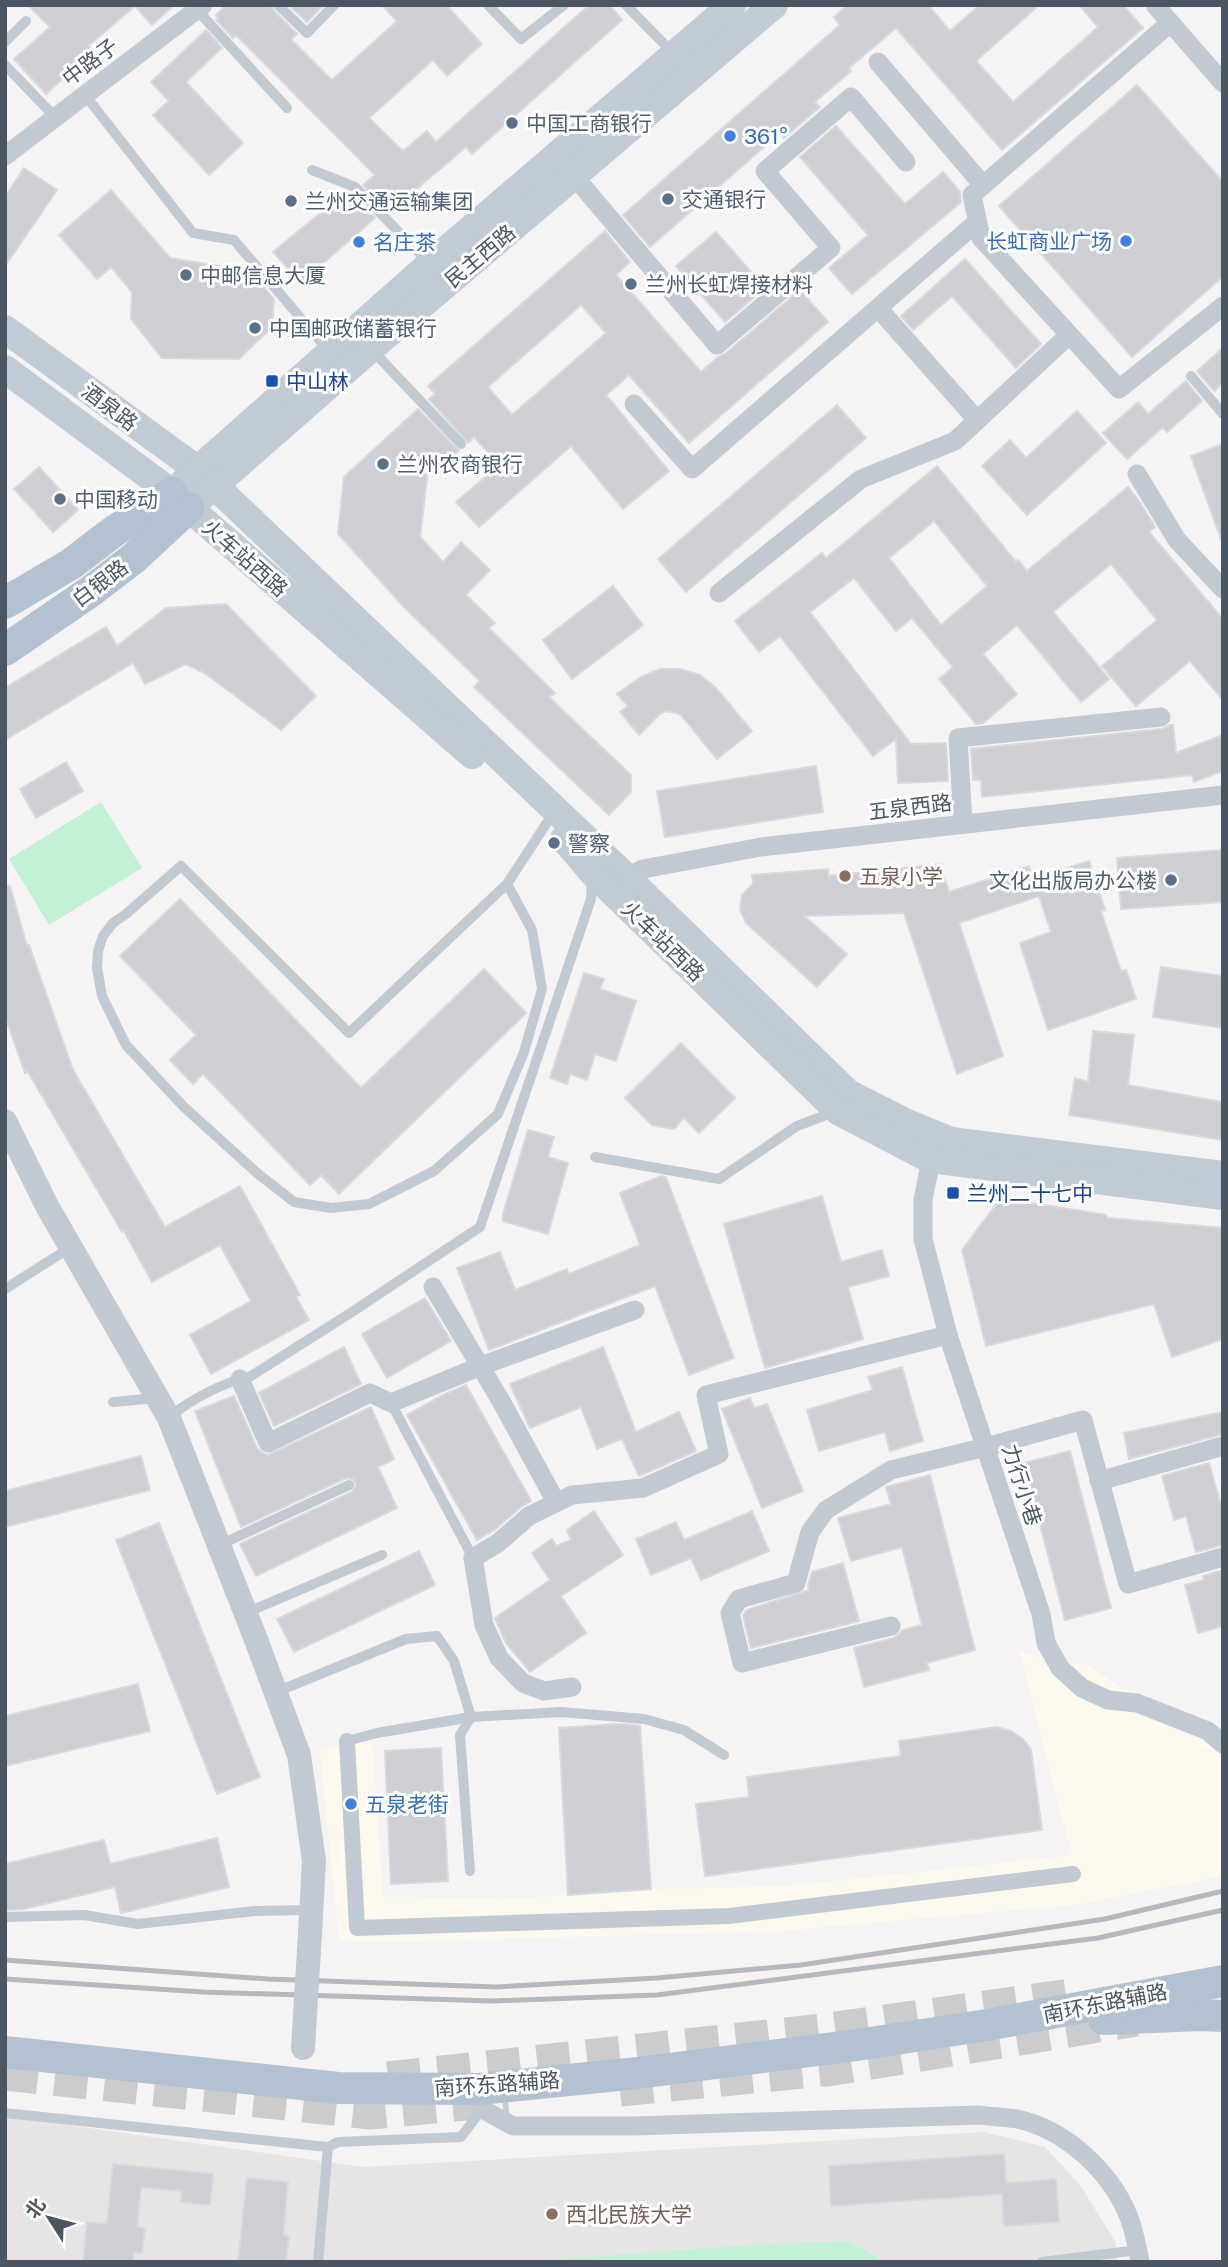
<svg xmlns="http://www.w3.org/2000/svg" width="1228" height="2267" viewBox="0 0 1228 2267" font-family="'Public Sans','Noto Sans SC',sans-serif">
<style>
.commercial{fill:#fdf9ef}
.education{fill:#e6e4e5}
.green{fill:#c3f1d5}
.building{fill:#cdcfd5;stroke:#d7d9de;stroke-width:2;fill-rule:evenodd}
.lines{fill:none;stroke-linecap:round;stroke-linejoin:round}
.trunk-tunnel{stroke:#caccce;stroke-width:33;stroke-dasharray:33 17;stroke-linecap:butt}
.service{stroke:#c1cad2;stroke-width:10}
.pedestrian{stroke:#c1cad2;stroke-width:16}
.minor{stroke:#c1cad2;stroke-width:19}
.tertiary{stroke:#c1cad2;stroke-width:24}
.secondary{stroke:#c1cbd6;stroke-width:28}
.primary{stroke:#b3c2d1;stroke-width:32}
.rail{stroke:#b5b8bd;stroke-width:5}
.tertiary-bridge{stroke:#c1cad2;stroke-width:24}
.service-dot{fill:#5c6f8a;stroke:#fff;stroke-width:2.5}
.shop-dot{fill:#3f7fe0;stroke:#fff;stroke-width:2.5}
.transit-dot{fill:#1a4fb4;stroke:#fff;stroke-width:2.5}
.education-dot{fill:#8d6e63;stroke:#fff;stroke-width:2.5}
.labels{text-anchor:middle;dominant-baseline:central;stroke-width:6;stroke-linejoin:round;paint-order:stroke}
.street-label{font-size:21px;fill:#4a5661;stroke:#fff}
.service-label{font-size:21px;fill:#4e5e75;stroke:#fff;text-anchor:start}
.shop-label{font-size:21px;fill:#366cbe;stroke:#fff;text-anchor:start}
.transit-label{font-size:21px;fill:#164399;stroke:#fff;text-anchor:start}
.education-label{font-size:21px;fill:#785e54;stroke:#fff;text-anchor:start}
</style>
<rect width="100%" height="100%" fill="#f5f3f3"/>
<path class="commercial" d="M1019 1652 1089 1666 1122 1688 1173 1707 1223 1735V1876L1076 1905 781 1931 364 1943 339 1939 320 1752 372 1739 383 1896 503 1899 659 1889 788 1886 1072 1855Z"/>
<path class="education" d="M5 2116 363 2167 984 2132 1045 2147 1080 2185 1116 2243 1117 2262H5Z"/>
<g class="green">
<path d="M101 802 142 868 49 925 9 859Z"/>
<path d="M849 2241 884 2262H525L749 2245Z"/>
</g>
<g class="building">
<path d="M28 5H174L152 25 135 6 88 46 93 51 46 94 14 59 50 27Z"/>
<path d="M226 5H271L273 10 297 34 291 39 332 80 397 21 382 5H446L482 44 447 76 433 60 369 118 403 151 427 131 436 142 589 5H610L622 20 472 154 466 147 393 209 390 205 386 209 363 185 375 175 236 35 233 38 216 20 219 18 216 15Z"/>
<path d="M289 5H323L307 22Z"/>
<path d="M847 5H928L950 31 980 5H1039L976 61 1013 102 1098 27 1079 5H1123L1143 28 1002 150 896 28 849 68 851 71 815 102 820 107 784 138 780 133 650 247 623 215 840 25 834 17Z"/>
<path d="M206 30 222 48 186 82 243 143 209 175 153 115 169 101 151 82Z"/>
<path d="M1137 85 1223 182V276L1132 357 999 206Z"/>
<path d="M836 126 905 204 943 172 960 192 961 202 852 294 829 268 868 235 800 157Z"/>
<path d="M24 168 57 190 5 266V197Z"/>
<path d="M111 190 170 258 250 271 274 299 272 327 239 359 162 358 131 319 132 292 111 267 97 279 59 235Z"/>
<path d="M346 192 352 194 375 218 304 280H298L273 252Z"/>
<path d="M605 231 630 262 616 275 701 372 718 357 725 354 800 290 828 322 689 443 629 375 606 395 669 471 623 509 571 446 479 527 456 502 499 465 474 437 468 443 429 399 435 394 428 386ZM581 305 606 333 512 415 488 387Z"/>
<path d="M716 232 765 288 725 322 676 266Z"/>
<path d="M965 259 1041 344 1016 368 952 296 913 330 901 316Z"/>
<path d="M1223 348V383L1214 391 1197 371Z"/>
<path d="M1186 381 1202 401 1167 432 1163 427 1127 459 1103 433 1138 402 1148 414Z"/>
<path d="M837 405 866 438 686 592 658 559Z"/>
<path d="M418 409 459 451 433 475 428 470 420 537 443 562 461 542 490 570 466 595 495 623 489 628 555 693 549 697 631 775V792L609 815 474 687 480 681 404 607 338 534 344 477Z"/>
<path d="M1077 411 1106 443 1027 515 982 466 1010 440 1026 458Z"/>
<path d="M1223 444V538L1221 539 1191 456Z"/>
<path d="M937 466 1016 562 1018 560 1027 571 1128 487 1139 501 1155 527 1149 532 1223 619V700L1190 661 1136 706 1102 666 1157 620 1111 564 1053 612 1109 679 1081 702 1017 625 983 654 1017 694 983 723 976 724 939 679 953 667 912 618 896 631 854 578 810 612 911 744 946 743 948 781 898 783 896 739 873 756 780 636 759 652 735 621 822 553 826 558ZM934 521 987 586 941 625 889 558Z"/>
<path d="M39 467 78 510 53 532 14 489Z"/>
<path d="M613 586 643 625 572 679 543 640Z"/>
<path d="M226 604 316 696 281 730 206 674 186 664 145 684 133 663 5 740V688L106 627 117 646 166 608Z"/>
<path d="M660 669H680L700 675 716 688 752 731 717 759 682 716 677 713 666 711 661 713 639 735 620 712 628 706 617 694 641 677Z"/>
<path d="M1170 725H1173L1176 753 1223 735V771L1194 782 1192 775 982 797 981 780H973L971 749 1162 729Z"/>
<path d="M66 762 83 791 36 818 20 789Z"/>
<path d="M816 766 823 812 665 837 657 791Z"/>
<path d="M1223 850V902L1121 909 1117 858Z"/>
<path d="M1089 861 1105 910 1101 911 1121 971 1126 970 1136 999 1048 1030 1020 943 1051 932 1039 896 959 923 1003 1056 957 1074 904 913 804 916 847 954 817 987 746 923 740 910 742 895 753 884 752 875 828 869V876L940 864 949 892 1029 866 1033 879Z"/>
<path d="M10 886 27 946 29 945 73 1070 165 1227 240 1186 300 1295 296 1297 309 1320 211 1374 190 1335 251 1301 220 1245 152 1282 124 1231 122 1232 28 1072 25 1073 5 1016V887Z"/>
<path d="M180 899 361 1088 484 969 526 1013 339 1194 321 1175 310 1185 203 1074 193 1084 170 1060 196 1035 120 956Z"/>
<path d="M1161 967 1223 976V1028L1153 1017Z"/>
<path d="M584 973 604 979 600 989 636 1001 616 1061 595 1054 587 1080 570 1074 567 1084 550 1078Z"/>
<path d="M1093 1031 1134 1035 1128 1085 1223 1102V1140L1069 1115 1075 1078 1088 1082Z"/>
<path d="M681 1043 735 1098 699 1133 684 1118 674 1129 652 1125 625 1098Z"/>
<path d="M528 1130 554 1137 548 1157 568 1163 548 1234 503 1221V1214Z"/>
<path d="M661 1176 666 1177 734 1358 689 1375 655 1286 489 1350 457 1268 500 1252 515 1290 567 1269 569 1274 640 1245 620 1193Z"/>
<path d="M822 1196 841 1262 882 1250 889 1276 848 1287 863 1339 765 1368 724 1224Z"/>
<path d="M1001 1198 1106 1215 1107 1218 1223 1228V1339L1172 1357 1154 1304 986 1346 962 1250Z"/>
<path d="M425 1298 451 1341 387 1378 362 1334Z"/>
<path d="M344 1347 361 1384 274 1426 259 1393Z"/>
<path d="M603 1347 636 1432 679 1412 696 1451 639 1476 622 1439 597 1449 581 1407 530 1428 510 1384Z"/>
<path d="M902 1367 923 1441 890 1451 885 1432 819 1451 807 1410 873 1390 868 1377Z"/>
<path d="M466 1385 531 1501 521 1507 494 1530 477 1540 407 1415 443 1395Z"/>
<path d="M234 1396 257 1448 262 1453 268 1455 371 1407 394 1459 378 1467 397 1508 256 1576 240 1544 352 1492 356 1485 353 1479 346 1478 241 1527 195 1411Z"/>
<path d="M750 1398 754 1408 767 1404 803 1491 762 1508 722 1409Z"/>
<path d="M1223 1412V1434L1129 1459 1124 1433Z"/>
<path d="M1070 1451 1111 1608 1065 1620 1024 1463Z"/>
<path d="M141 1456 150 1490 5 1527V1491Z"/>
<path d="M1209 1463 1220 1502 1223 1501V1545L1196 1552 1186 1516 1174 1520 1162 1476Z"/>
<path d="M930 1475 975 1650 927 1663 929 1670 864 1687 854 1648 894 1638 903 1630 922 1625 902 1547 851 1561 838 1518 891 1504 886 1487Z"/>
<path d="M594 1511 623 1555 561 1596 586 1633 530 1672 506 1643 495 1618 550 1580 532 1553 552 1539 556 1546 571 1540 567 1530Z"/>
<path d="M752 1511 769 1551 701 1580 691 1558 651 1575 636 1539 676 1522 684 1540Z"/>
<path d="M159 1523 260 1777 217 1794 116 1540Z"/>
<path d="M419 1551 435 1585 294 1652 277 1619Z"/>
<path d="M843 1563 859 1621 751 1648 743 1615 747 1610 809 1590 808 1585 812 1572Z"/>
<path d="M1223 1570V1626L1198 1633 1185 1585 1204 1580 1203 1576Z"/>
<path d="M138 1684 150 1731 5 1766V1716Z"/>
<path d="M619 1724 640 1726 651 1889 568 1895 559 1728Z"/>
<path d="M997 1727 1011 1731 1023 1739 1031 1750 1042 1830 705 1876 696 1804 749 1797 747 1777 901 1756 899 1741Z"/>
<path d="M441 1748 448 1881 391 1884 385 1751Z"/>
<path d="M217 1838 229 1887 121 1913 115 1887 24 1909 5 1910V1864L104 1840 110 1864Z"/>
<path d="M1004 2154 1006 2183 1056 2179 1059 2222 1004 2226 1002 2194 831 2206 829 2166Z"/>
<path d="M113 2164 213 2174 210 2205 181 2202 182 2191 141 2187 137 2227 145 2228 142 2253 134 2252 133 2262H83L87 2222 107 2224Z"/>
<path d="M247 2178 288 2182 283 2235 289 2236 286 2262H238Z"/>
</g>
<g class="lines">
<g class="trunk-tunnel">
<path d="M5 2074 371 2113 508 2100"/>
<path d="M388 2078 822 2030 1071 1995"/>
<path d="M620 2090 834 2069 1136 2020"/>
</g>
<g class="service">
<path d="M278 5 307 33 334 5"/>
<path d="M488 5 521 39 564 5"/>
<path d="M626 5 672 52"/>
<path d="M197 10 287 108"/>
<path d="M5 42 26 21"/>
<path d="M5 65 55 117"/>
<path d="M85 95 193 233 234 240 329 351"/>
<path d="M312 170 355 187 427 261"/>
<path d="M373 351 461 444"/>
<path d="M1191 376 1223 414"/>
<path d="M507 884 349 1033 181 866 126 914 113 923 103 936 98 951 97 968 102 996 126 1045 184 1107 257 1173 294 1202 331 1208 369 1204 434 1171 498 1114 524 1052 542 989 532 930 507 884 548 821"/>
<path d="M595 1157 719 1179 797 1126 834 1112"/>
<path d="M5 1289 71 1247"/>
<path d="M113 1402 157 1398"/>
<path d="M391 1403 473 1558"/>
<path d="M169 1417C192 1399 222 1383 251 1376L352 1312 480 1227 591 899 592 880"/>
<path d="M228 1541 349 1485"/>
<path d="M255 1609 382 1555"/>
<path d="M276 1692 406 1639 437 1636 454 1661 471 1717 460 1735 470 1871"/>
<path d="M347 1741 377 1733 471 1717 561 1712 644 1719 684 1730 724 1755"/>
<path d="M5 1917 84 1915 138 1924 255 1911 311 1910"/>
<path d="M5 2113 328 2147"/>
<path d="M318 2262 328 2147 338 2142 461 2137 482 2109"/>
<path d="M1042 2262 1138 2250"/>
</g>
<path class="pedestrian" d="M347 1741 357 1928 729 1916 1073 1874"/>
<g class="minor">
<path d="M1155 5 1223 83"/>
<path d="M1170 23 972 195 981 238 1119 389 1223 306"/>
<path d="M878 62 983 185"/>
<path d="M5 156 203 5"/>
<path d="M574 176 717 345 831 248 765 171 851 97 906 162"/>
<path d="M878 308 977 420"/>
<path d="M634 404 692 469 977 222"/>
<path d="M1137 474 1177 540 1223 589"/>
<path d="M719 593 861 479 955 441 1069 335"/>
<path d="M963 823 958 738 1161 717"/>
<path d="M618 882 643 869 761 847 1223 795"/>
<path d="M933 1150 923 1200V1239L948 1335 1041 1614 1046 1643 1060 1668 1082 1688 1108 1700 1137 1703 1208 1731 1223 1744"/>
<path d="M433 1287 501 1401 556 1502"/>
<path d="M240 1379 268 1443 370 1393 391 1403 481 1366 635 1310"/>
<path d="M1099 1481 1223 1446"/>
<path d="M891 1626 742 1663 730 1613 739 1599 796 1583 810 1532 826 1510 891 1470 986 1447 1083 1420 1128 1584 1223 1557"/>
<path d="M572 1687 544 1691 523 1683 499 1658 484 1625 473 1558 498 1543 529 1516 572 1495 643 1488 719 1454 706 1395 948 1335"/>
<path d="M479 2089 482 2109 513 2126H634L980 2115C992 2117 1005 2117 1017 2119 1065 2129 1110 2171 1128 2215 1134 2229 1137 2246 1140 2262"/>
</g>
<path class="tertiary" d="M5 1121 47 1206 169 1418 255 1637 299 1755 314 1861 310 1934"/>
<g class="secondary">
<path d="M5 329 198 470 627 878 848 1093 907 1123 951 1141 1223 1175"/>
<path d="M5 369 172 493 472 755"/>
<path d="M184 482 430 264 732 5"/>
<path d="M201 497 370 349 774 5"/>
<path d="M564 839 593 873 838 1111 930 1159 1223 1196"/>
</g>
<g class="primary">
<path d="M5 603 71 564 113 532 172 493"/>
<path d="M5 650 91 591 134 558 188 508"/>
<path d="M1104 2019 1200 2015 1223 2016"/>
<path d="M5 2052 338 2088 479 2089 638 2073 857 2045 987 2025 1223 1981"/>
</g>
<g class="rail">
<path d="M5 1960 268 1979 496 1987 657 1978 801 1965 1105 1919 1223 1891"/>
<path d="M5 1979 203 1992 492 2001 657 1995 1098 1938 1223 1910"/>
</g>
<path class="tertiary-bridge" d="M303 2048 310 1934"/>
</g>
<g class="service-dot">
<circle cx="512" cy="123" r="7"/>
<circle cx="668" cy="199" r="7"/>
<circle cx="291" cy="201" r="7"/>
<circle cx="186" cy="275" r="7"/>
<circle cx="631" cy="284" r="7"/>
<circle cx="255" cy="328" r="7"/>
<circle cx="383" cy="464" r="7"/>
<circle cx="60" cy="499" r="7"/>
<circle cx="554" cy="843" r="7"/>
<circle cx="1171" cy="880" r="7"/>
</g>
<g class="shop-dot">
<circle cx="730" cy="136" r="7"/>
<circle cx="1126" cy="241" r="7"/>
<circle cx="359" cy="242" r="7"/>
<circle cx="351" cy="1804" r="7"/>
</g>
<g class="transit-dot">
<rect x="265" y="374" width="14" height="14" rx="3.5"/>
<rect x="946" y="1186" width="14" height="14" rx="3.5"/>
</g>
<g class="education-dot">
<circle cx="845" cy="876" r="7"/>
<circle cx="552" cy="2214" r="7"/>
</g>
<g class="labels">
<g class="street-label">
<text transform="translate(90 62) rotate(-37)">中路子</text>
<text transform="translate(480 256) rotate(-40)">民主西路</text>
<text transform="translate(110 407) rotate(37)">酒泉路</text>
<text transform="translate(245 558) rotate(41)">火车站西路</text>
<text transform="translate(100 583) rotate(-37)">白银路</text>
<text transform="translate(910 807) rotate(-7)">五泉西路</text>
<text transform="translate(663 941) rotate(44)">火车站西路</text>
<text transform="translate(1022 1485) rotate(72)">力行小巷</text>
<text transform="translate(1105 2003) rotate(-11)">南环东路辅路</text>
<text transform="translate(497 2084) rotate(-4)">南环东路辅路</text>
</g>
<g class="service-label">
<text x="526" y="123">中国工商银行</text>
<text x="682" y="199">交通银行</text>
<text x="305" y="201">兰州交通运输集团</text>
<text x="200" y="275">中邮信息大厦</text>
<text x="645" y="284">兰州长虹焊接材料</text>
<text x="269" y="328">中国邮政储蓄银行</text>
<text x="397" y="464">兰州农商银行</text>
<text x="74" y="499">中国移动</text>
<text x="568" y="843">警察</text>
<text x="1157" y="880" text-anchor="end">文化出版局办公楼</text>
</g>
<g class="shop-label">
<text x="744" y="136">361°</text>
<text x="1112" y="241" text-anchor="end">长虹商业广场</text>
<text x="373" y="242">名庄茶</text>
<text x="365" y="1804">五泉老街</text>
</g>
<g class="transit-label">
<text x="286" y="381">中山林</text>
<text x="967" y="1193">兰州二十七中</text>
</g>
<g class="education-label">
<text x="859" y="876">五泉小学</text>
<text x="566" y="2214">西北民族大学</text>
</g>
</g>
<rect width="1228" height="2267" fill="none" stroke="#4a5661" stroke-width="14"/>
<g transform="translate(49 2218) rotate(306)" stroke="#ffffff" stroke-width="5" paint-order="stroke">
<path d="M0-5L12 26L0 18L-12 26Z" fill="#4a5661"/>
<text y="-10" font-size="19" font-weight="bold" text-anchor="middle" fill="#4a5661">北</text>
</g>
</svg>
